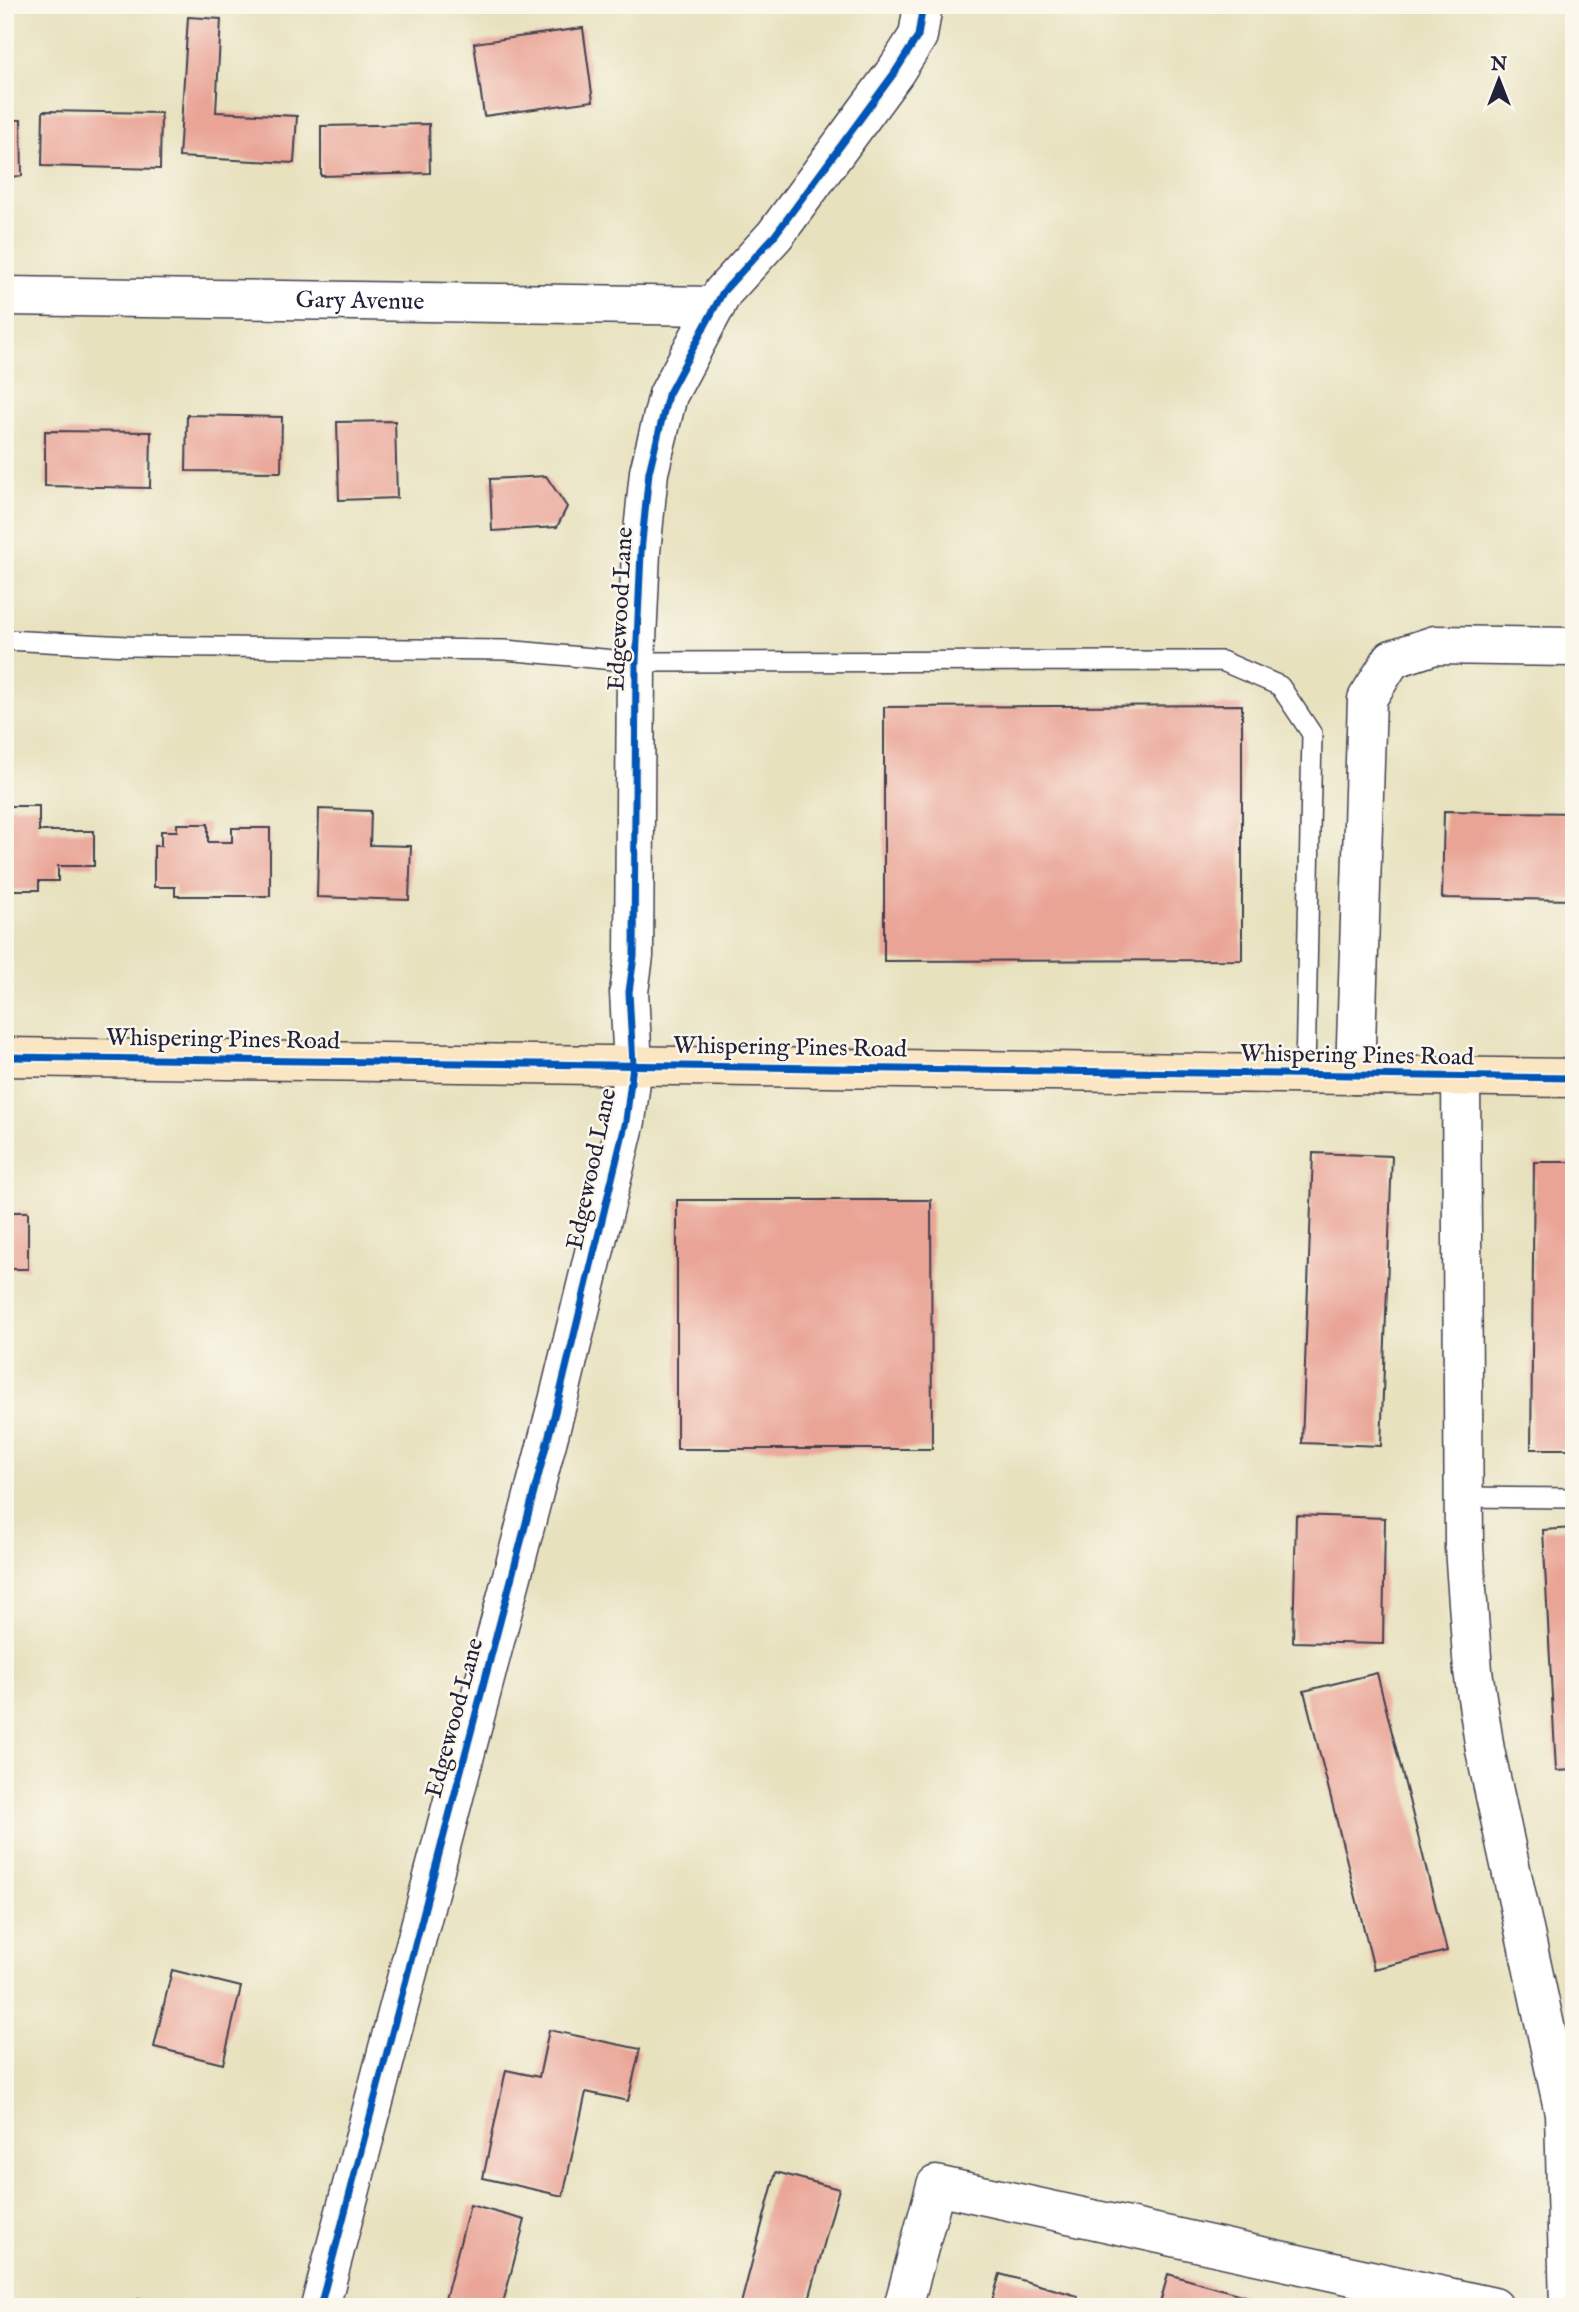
<svg xmlns="http://www.w3.org/2000/svg" width="1579" height="2312" viewBox="0 0 1579 2312" font-family="'IM FELL English',serif">
<style>
.building{fill:#e9a496}
.lines{fill:none;stroke-linecap:round;stroke-linejoin:round}
.lane-casing{stroke:#403f4f;stroke-width:22}
.street-casing{stroke:#403f4f;stroke-width:41}
.secondary-casing{stroke:#403f4f;stroke-width:41}
.lane{stroke:#fff;stroke-width:19}
.street{stroke:#fff;stroke-width:38}
.secondary{stroke:#fbe6c4;stroke-width:38}
.cycleway-casing{stroke:#fbf7ec;stroke-width:11}
.cycleway{stroke:#0057b8;stroke-width:7}
.labels{text-anchor:middle;dominant-baseline:central;stroke-width:5;stroke-linejoin:round;paint-order:stroke}
.street-label{font-size:24px;fill:#22223b;stroke:#fbf7ec}
</style>
<rect width="100%" height="100%" fill="#fbf7ec"/>
<filter id="ink" filterUnits="userSpaceOnUse"><feTurbulence type="fractalNoise" baseFrequency=".0143" numOctaves="2"/><feDisplacementMap in="SourceGraphic" scale="14" xChannelSelector="R" yChannelSelector="G"/><feConvolveMatrix kernelMatrix="1 2 1 2 8 2 1 2 1" color-interpolation-filters="sRGB"/></filter>
<filter id="wash" filterUnits="userSpaceOnUse"><feTurbulence type="fractalNoise" baseFrequency=".00686" numOctaves="4" result="noise"/><feDisplacementMap in="SourceGraphic" scale="28" xChannelSelector="R" yChannelSelector="G"/><feGaussianBlur stdDeviation="1.57" result="paint"/><feColorMatrix in="noise" values="0 0 0 0 0 0 0 0 0 0 0 0 0 0 0 0 0 1.4 0 .05"/><feComposite in="paint" operator="in"/></filter>
<g filter="url(#wash)">
<rect width="100%" height="100%" fill="#e7e1be"/>
<g id="blocks">
<g class="building">
<path d="M188 17 221 19 216 112 297 116 294 163 179 157Z"/>
<path d="M583 28 593 101 484 116 474 43Z"/>
<path d="M43 111 161 113 160 169 42 166Z"/>
<path d="M5 120H21L22 176 5 177Z"/>
<path d="M429 124 430 173 321 176V126Z"/>
<path d="M187 415 282 417 281 472 186 471Z"/>
<path d="M395 421 397 498 339 500 337 422Z"/>
<path d="M45 431 151 432 150 488 45 486Z"/>
<rect x="5" y="433" width="3" height="38"/>
<path d="M546 476 567 507 557 527 492 531 490 479Z"/>
<path d="M1242 705V960L884 961V707Z"/>
<path d="M5 806H39V831H94V866H58V881H39V890H5Z"/>
<path d="M319 809 371 811 370 845 411 846 409 900 317 897Z"/>
<path d="M1444 811 1574 813V900L1442 898Z"/>
<path d="M177 824H208V842H232V828H270V896H175V887H154V846H161V831H177Z"/>
<path d="M1313 1153 1392 1156 1381 1446 1302 1443Z"/>
<path d="M1534 1162H1574V1449H1531Z"/>
<path d="M677 1200H931L932 1449H677Z"/>
<rect x="5" y="1212" width="23" height="57"/>
<path d="M1296 1515 1385 1518 1383 1644 1293 1642Z"/>
<path d="M1574 1528V1770L1556 1771 1543 1530Z"/>
<path d="M1377 1673 1447 1951 1374 1969 1304 1691Z"/>
<path d="M172 1970 241 1987 223 2064 154 2047Z"/>
<path d="M549 2030 640 2049 628 2101 586 2092 563 2196 483 2178 506 2070 539 2077Z"/>
<path d="M776 2172 839 2189 807 2307H740Z"/>
<path d="M470 2205 525 2220 502 2307H443Z"/>
<path d="M1000 2274 1078 2296 1075 2307H990Z"/>
<path d="M1168 2274 1280 2306V2307H1159Z"/>
<path d="M138 2299 173 2305V2307H137Z"/>
</g>
</g>
</g>
<g filter="url(#ink)">
<use href="#blocks" fill-opacity="0" stroke="#403f4f" stroke-width="2"/>
<g class="lines">
<g class="lane-casing">
<g id="lane">
<path d="M5 640 128 646 505 650 636 662 1222 661 1280 686 1312 734 1305 1074"/>
<path d="M1464 1497 1574 1498"/>
</g>
</g>
<g class="street-casing">
<g id="street">
<path id="s1" d="M5 296 716 306"/>
<path d="M1355 1075 1367 699 1392 659 1435 645 1574 647"/>
<path d="M1461 1076 1464 1548 1473 1671 1485 1750 1564 2113 1569 2307"/>
<path d="M320 2307 559 1397 626 1121 633 1065 629 992 634 956 636 662 641 552 649 472 668 395 723 292 775 235 895 72 918 36 923 5"/>
<path d="M903 2307 936 2185 1494 2307"/>
</g>
</g>
<g class="secondary-casing">
<path id="secondary" d="M5 1057 1574 1078"/>
</g>
<use href="#lane" class="lane"/>
<use href="#street" class="street"/>
<use href="#secondary" class="secondary"/>
<g class="cycleway-casing">
<g id="cycleway">
<path d="M5 1057 1574 1078"/>
<path d="M320 2307 559 1397 626 1121 633 1065 629 992 634 956 636 662 641 552 649 472 668 395 723 292 775 235 895 72 918 36 923 5"/>
</g>
</g>
<use href="#cycleway" class="cycleway"/>
</g>
</g>
<g class="labels">
<g class="street-label">
<text stroke="none"><textPath href="#s1" startOffset="355">Gary Avenue</textPath></text>
<text transform="translate(621 609) rotate(-87)">Edgewood Lane</text>
<text transform="translate(223 1040) rotate(1)">Whispering Pines Road</text>
<text transform="translate(790 1048) rotate(1)">Whispering Pines Road</text>
<text transform="translate(1357 1056) rotate(1)">Whispering Pines Road</text>
<text transform="translate(592 1169) rotate(-78)">Edgewood Lane</text>
<text transform="translate(455 1718) rotate(-75)">Edgewood Lane</text>
</g>
</g>
<rect width="1579" height="2312" fill="none" stroke="#fbf7ec" stroke-width="28"/>
<g transform="translate(1499 80)" stroke="#fbf7ec" stroke-width="5" paint-order="stroke">
<path d="M0-5L12 26L0 18L-12 26Z" fill="#22223b"/>
<text y="-10" font-size="19" font-weight="bold" text-anchor="middle" fill="#22223b">N</text>
</g>
</svg>
